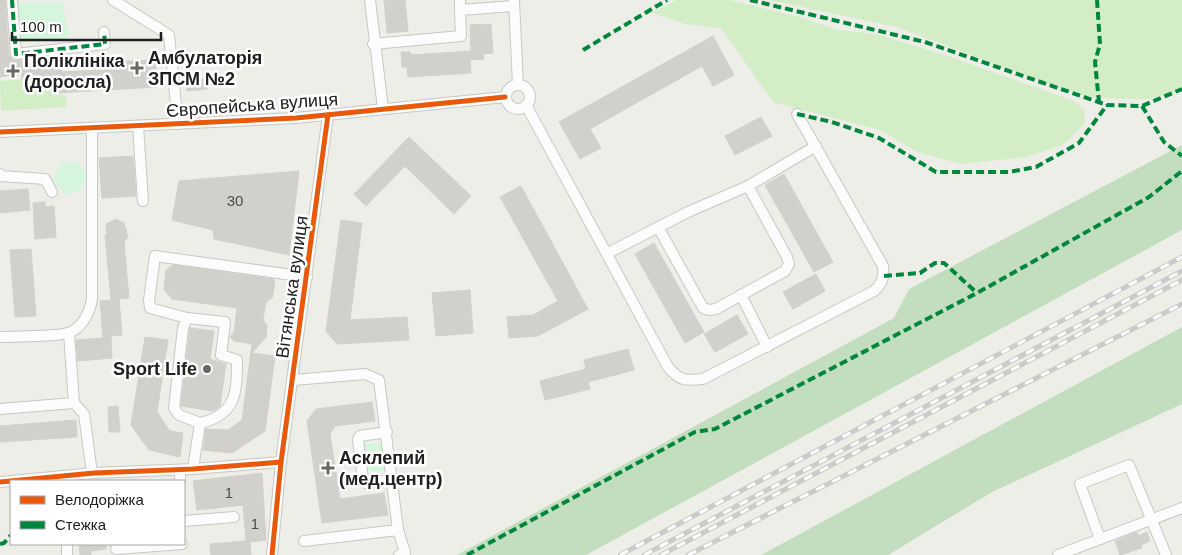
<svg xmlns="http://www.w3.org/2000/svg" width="1182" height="555" viewBox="0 0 1182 555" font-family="Helvetica,sans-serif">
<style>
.grass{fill:#d3edc7}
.forest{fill:#c2debe}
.park{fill:#d6f5dd}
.building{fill:#d1d0cc;stroke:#d1d0ca}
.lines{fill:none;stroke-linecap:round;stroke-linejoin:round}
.minor-casing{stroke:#c7c7c5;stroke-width:12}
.minor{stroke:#fcfcfc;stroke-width:10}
.rail-casing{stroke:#cbcbca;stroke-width:5}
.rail{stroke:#fff;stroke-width:3;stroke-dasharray:9;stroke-linecap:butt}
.quiet{stroke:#00873e;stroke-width:4;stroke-dasharray:8 4;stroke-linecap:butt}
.cycleway-casing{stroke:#fff;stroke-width:8}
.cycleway{stroke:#e8590c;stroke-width:5}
.poi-dot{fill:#686866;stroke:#fff;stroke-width:2}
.labels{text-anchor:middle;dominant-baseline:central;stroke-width:5;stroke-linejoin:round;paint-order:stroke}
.number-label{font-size:15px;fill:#4c4c4b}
.poi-label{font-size:18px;font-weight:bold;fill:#202020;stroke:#fff;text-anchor:start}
.street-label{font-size:18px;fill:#202020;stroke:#fff}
</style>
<rect width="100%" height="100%" fill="#eeeee9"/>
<g class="grass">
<path d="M676 0H729L799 17 838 30 876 34 948 56 1074 101 1084 109 1085 124 1063 145 1027 157 961 164 917 152 880 130 773 102 721 28 685 24 652 13Z"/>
<path d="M769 0H1182V91L1149 99 1096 98 1064 90 897 27Z"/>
<path d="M23 79 24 85 56 84 57 95H65L67 107 1 111 0 81Z"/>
</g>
<g class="forest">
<path d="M1182 145V230L586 555H457L894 318 909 289Z"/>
<path d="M1182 327V404L992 492 888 555H761Z"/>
</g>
<g class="park">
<path d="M63 2 69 39 20 43 17 3Z"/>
<path d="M78 161 87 177 79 192 64 194 53 180 62 163Z"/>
<path d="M385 443 389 471H368C362 464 361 452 365 444Z"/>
</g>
<g class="building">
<path d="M0 0H5L9 55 13 60H28V66L62 64V72L94 70V62L155 60 157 87 56 93 54 83H23L21 74 0 77Z"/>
<path d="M384 0H405L408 31 387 33Z"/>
<path d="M491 24 493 53 483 54 484 59 470 60 471 73 408 77 407 67H402L401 52H410L411 55 471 51 470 25Z"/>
<path d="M713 36 734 75 713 86 702 66 590 129 601 148 580 159 559 122Z"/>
<path d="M206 79 207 89 187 91 186 80Z"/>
<path d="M761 117 772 136 735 155 725 136Z"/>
<path d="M409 137 471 196 454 214 405 166 366 206 354 194Z"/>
<path d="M133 156 136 196 102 198 99 158Z"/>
<path d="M299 171 289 255 214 239 213 230 172 220 179 181Z"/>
<path d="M784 174 833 262 814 272 765 185Z"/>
<path d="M521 186 588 309 538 336 509 338 507 317 533 315 558 301 500 197Z"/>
<path d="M28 189 30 210 0 213V191Z"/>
<path d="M45 202V207L54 206 56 237 35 239 33 203Z"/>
<path d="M116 219 124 223 128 237 124 242 129 298 119 299 122 335 111 336 112 358 78 361 76 340 103 338 100 301 111 300 105 236 107 233 106 224Z"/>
<path d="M341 220 362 223 350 320 407 317 409 340 337 344 326 331Z"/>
<path d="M654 243 704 332 685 343 635 254Z"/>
<path d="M31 249 36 316 15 317 10 250Z"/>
<path d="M173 265 273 279 275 283 272 298 266 302 263 319 267 326 266 337 252 353 275 356 265 431 232 453 203 450 206 429 228 430 242 420 252 344 234 341 230 337 234 332 237 308 172 299 164 290 166 270Z"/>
<path d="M816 274 825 291 793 309 783 292Z"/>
<path d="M470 290 473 333 436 336 432 293Z"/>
<path d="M737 315 748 334 715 352 704 334Z"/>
<path d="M190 328 214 331 210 359 226 364 220 406 213 411 181 406Z"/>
<path d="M145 337 168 340 157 412 170 431 183 433 180 457 149 450 131 425Z"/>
<path d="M628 349 634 370 588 382 590 389 545 400 540 381 586 369 584 360Z"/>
<path d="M372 402 375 421 335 426 330 434 340 499 384 493 388 515 322 523 307 421 316 409Z"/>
<path d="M118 406 120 432H109L108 407Z"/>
<path d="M76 420 77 437 0 442V426Z"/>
<path d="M262 473 266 540 250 542 251 555H211L210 544 246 541 243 505 197 510 193 481Z"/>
<path d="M1137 532 1138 536 1147 532 1150 541 1141 545 1142 548 1120 555 1115 541Z"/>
<path d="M79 544H106V549L91 551V555H80Z"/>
</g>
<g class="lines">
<g class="minor-casing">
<g id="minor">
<path d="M12 0 16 54 105 44 104 32"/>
<path d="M113 0 169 35 178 124"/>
<path d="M370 0 383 109"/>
<path d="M460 0V10"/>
<path d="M514 1 518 85"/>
<path d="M373 44 461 36 460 10 514 6"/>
<circle cx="518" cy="97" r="12"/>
<path d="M526 105 668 367C680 381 685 381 703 379L874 291C883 283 884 277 883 266L797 114"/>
<path d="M138 126 143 201"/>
<path d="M0 132 296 118 505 97"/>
<path d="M0 174V176L45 179 52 192"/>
<path d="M658 227 703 308 709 310 716 309 785 271 789 264 787 257 748 186"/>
<path d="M608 253 688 212 748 186 816 146"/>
<path d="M741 295 767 347"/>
<path d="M187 318 150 308 149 300 155 256 307 277"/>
<path d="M69 333 74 403 84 414 92 473"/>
<path d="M0 337C17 336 54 337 68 333 82 329 90 312 92 299V128"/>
<path d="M293 380 365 374 379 380 398 530 405 552 399 555"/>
<path d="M0 409 74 403"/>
<path d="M387 432 360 436 358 440 363 479 366 483 393 480"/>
<path d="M193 469 200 423C236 415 237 393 237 360L221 355 225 322 187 318 183 328 174 408 179 415 200 423"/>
<path d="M180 470V481"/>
<path d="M0 482 94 473 193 469 281 462"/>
<path d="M184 521 234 517"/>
<path d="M1100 539 1080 484 1129 465 1166 555"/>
<path d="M304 541 398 530"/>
<path d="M67 544V555"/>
<path d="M116 549 182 544"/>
<path d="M272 555 281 462 328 115"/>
<path d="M1058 555 1182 508"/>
</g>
</g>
<use href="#minor" class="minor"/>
<g class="rail-casing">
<g id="rail">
<path d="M620 555 1182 257"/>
<path d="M644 555 1182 271"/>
<path d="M661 555 1182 280"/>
<path d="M688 555 1182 304"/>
</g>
</g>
<use href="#rail" class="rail"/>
<g class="quiet">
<path d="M12 0 16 54 105 44 104 32"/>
<path d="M750 0 925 42 1107 105 1142 106 1182 89"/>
<path d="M1097 0 1100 44 1095 62 1099 102"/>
<path d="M583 50 667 0"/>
<path d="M1142 106 1164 142 1182 156"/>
<path d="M797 114 832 122 879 138 936 172H1009L1036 167 1079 143 1107 105"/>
<path d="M884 276 920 273 935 263H944L977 293"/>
<path d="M0 544 4 543 11 535"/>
<path d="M467 555 695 432 715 429 977 293 1149 197 1182 171"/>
</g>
<g class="cycleway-casing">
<g id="cycleway">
<path d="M0 132 296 118 505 97"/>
<path d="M0 482 94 473 193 469 281 462"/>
<path d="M272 555 281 462 328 115"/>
</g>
</g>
<use href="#cycleway" class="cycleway"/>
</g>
<g class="poi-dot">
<path d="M134.5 60.5h5v5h5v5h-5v5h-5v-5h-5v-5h5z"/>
<path d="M10.5 63.5h5v5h5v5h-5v5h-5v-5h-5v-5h5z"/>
<circle cx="207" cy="369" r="5"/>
<path d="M325.5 460.5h5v5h5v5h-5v5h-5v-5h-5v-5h5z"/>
</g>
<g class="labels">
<g class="number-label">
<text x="235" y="200">30</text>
<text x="229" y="492">1</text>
<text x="255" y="523">1</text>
</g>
<g class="poi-label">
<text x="148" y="58">Амбулаторія<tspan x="148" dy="21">ЗПСМ №2</tspan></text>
<text x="24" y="61">Поліклініка<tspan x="24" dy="21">(доросла)</tspan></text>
<text x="197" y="369" text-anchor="end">Sport Life</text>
<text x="339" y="458">Асклепий<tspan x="339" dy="21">(мед.центр)</tspan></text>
</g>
<g class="street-label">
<text transform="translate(252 105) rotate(-4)">Європейська вулиця</text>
<text transform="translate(292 287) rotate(-82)">Вітянська вулиця</text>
</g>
</g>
<rect x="10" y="480" width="175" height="65" fill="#ffffff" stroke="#a6a6a6"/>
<rect x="20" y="496" width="25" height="8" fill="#e8590c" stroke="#a6a6a6"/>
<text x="55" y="505" font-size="15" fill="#202020">Велодоріжка</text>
<rect x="20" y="521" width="25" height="8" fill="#00873e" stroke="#a6a6a6"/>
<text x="55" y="530" font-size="15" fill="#202020">Стежка</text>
<path d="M12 32v8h149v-8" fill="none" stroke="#202020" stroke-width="2.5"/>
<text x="20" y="32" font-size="15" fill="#202020" stroke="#ffffff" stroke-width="4" paint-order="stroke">100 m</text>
</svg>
